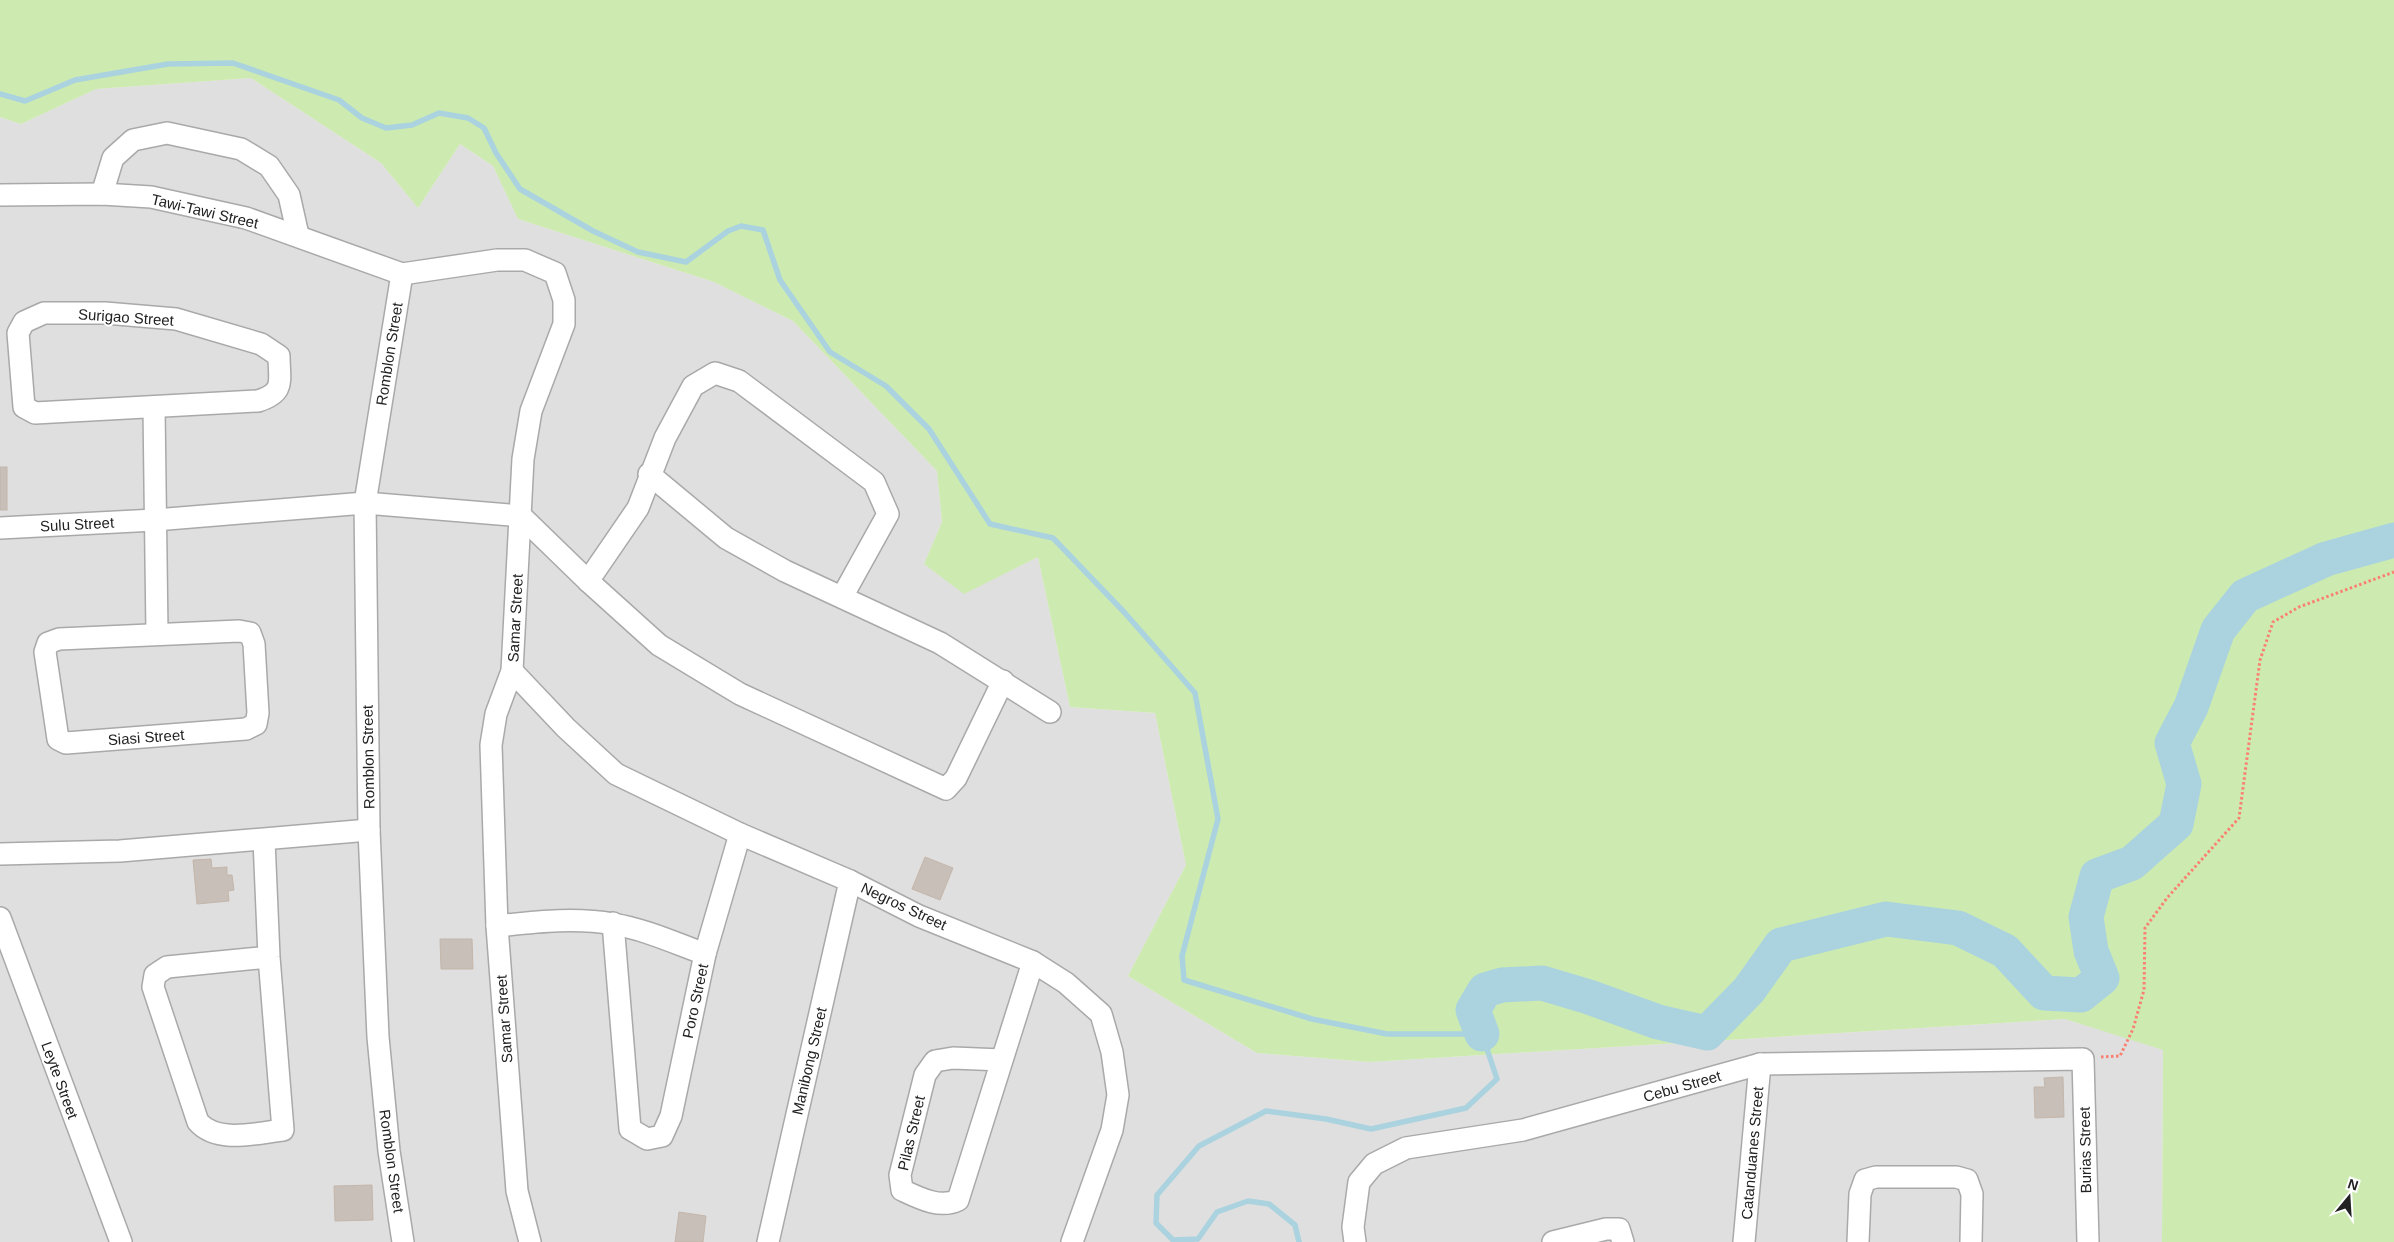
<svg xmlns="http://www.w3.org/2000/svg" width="2394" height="1242" viewBox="0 0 2394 1242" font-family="Helvetica,sans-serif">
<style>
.residential{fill:#e0dfdf}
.grass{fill:#cdebb0}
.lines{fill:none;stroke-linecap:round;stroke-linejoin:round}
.stream{stroke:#aad3df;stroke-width:5.5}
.river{stroke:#aad3df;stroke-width:35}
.building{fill:#c7bfb8;stroke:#c4b6ab}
.minor-casing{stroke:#a9a9a9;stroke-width:24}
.path{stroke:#fa8072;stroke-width:3;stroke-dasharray:2.5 2.5;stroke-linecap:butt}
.minor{stroke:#fff;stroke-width:21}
.labels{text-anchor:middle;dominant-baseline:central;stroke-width:4;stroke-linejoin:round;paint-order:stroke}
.street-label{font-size:15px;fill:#222;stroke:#fff}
</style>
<rect width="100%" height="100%" fill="#f2efe9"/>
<path class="residential" d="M251 78 381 163 418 208 460 144 493 166 518 219 714 282 793 321 937 471 942 522 924 564 964 593 1038 557 1070 707 1155 713 1186 865 1128 976 1257 1053 1370 1062 2065 1019 2163 1049 2162 1242H0V117L21 124 96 89Z"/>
<path class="grass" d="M0 0H2394V1242H2162L2163 1050 2065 1019 1370 1062 1257 1053 1128 976 1186 865 1155 713 1070 707 1038 557 964 594 924 564 942 522 937 471 793 321 714 282 518 219 493 166 460 144 418 208 381 163 251 78 96 89 21 124 0 117Z"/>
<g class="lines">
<path class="stream" d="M0 94 25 101 75 80 168 64 233 63 339 100 362 118 386 128 412 125 439 113 468 118 484 128 496 153 520 189 593 231 638 252 686 262 728 231 741 226 763 230 780 280 830 352 886 386 929 429 990 524 1053 538 1124 612 1195 693 1218 819 1182 956 1184 980 1312 1019 1387 1034H1482L1497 1079 1466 1108 1371 1129 1326 1119 1266 1111 1199 1146 1157 1195 1156 1223 1173 1240 1198 1239 1217 1212 1248 1201 1269 1204 1295 1225 1299 1242"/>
<path class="river" d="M1482 1034 1473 1010 1485 990 1502 985 1542 983 1589 997 1658 1022 1707 1033 1749 990 1781 945 1886 919 1958 928 2005 951 2044 993 2081 995 2102 978 2091 951 2086 917 2097 876 2132 863 2176 824 2184 784 2172 743 2191 707 2218 630 2245 596 2326 559 2394 540"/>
</g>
<g class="building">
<rect x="0" y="467" width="7" height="43"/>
<path d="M925 857 953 868 940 900 912 889Z"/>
<path d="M211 859 212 868 227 867V875H232L234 890 228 891 229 901 197 904 193 860Z"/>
<path d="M440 939H472L473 969H441Z"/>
<path d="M2063 1077 2064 1117 2035 1118 2034 1087H2045L2044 1078Z"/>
<path d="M372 1185 373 1220 335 1221 334 1186Z"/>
<path d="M679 1212 706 1216 703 1242H675Z"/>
</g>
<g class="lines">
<g class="minor-casing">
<g id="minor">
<path d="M102 194 113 158 133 140 167 133 241 149 269 166 289 195 298 235"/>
<path d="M0 195 102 194 151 197 246 218 402 274 497 260H525L555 273 564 300V324L531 411 523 459 512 671 496 714 491 745 497 926 517 1191 530 1242"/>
<path d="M402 274 365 503 369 830 378 1037 389 1151 403 1242"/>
<path d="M44 313H105L176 319 261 344 279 356C279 381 286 392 258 401L35 413 24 407 18 333 24 322Z"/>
<path d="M154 408 157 633"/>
<path d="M649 474 726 538 785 571 940 643 1050 712"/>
<path d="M0 528 155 520 365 503 521 516 588 581 659 645 740 694 946 789 956 778 1003 681"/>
<path d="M588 581 638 508 665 438 693 386 715 373 739 381 874 482 888 514 842 597"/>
<path d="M239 631 250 633 254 644 258 713 256 724 246 729 66 743 58 739 45 652 48 643 59 639Z"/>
<path d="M512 671 566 728 616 774 740 834 850 881 919 916 1033 962 1066 983 1101 1014 1112 1052 1118 1095 1112 1130 1072 1242"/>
<path d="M264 840 269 957 283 1130C256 1133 218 1144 198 1122L153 987 155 975 167 967 269 957"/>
<path d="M0 854 120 851 369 830"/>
<path d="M0 918 121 1242"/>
<path d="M613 923 630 1129 647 1139 662 1136 671 1116 705 954 740 834"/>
<path d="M497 926C535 922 575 917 613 924 644 929 675 943 705 954"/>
<path d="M1002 1060 953 1058 935 1061 925 1075 900 1175 902 1190C919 1198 940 1209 958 1200L1033 962"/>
<path d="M768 1242 850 881"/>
<path d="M1355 1242 1353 1227 1359 1182 1374 1164 1406 1148 1523 1130 1760 1064 2083 1059 2088 1242"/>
<path d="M1553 1242 1606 1229H1619L1623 1242"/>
<path d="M1744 1242 1760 1064"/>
<path d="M1858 1242 1860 1194 1865 1180 1876 1177H1956L1967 1180 1972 1194 1971 1242"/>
</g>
</g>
<path class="path" d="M2101 1057 2120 1056 2133 1029 2144 990 2145 928 2167 898 2239 818 2260 660 2273 622 2299 607 2394 572"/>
<use href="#minor" class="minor"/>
</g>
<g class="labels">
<g class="street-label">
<text transform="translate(205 211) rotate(13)">Tawi-Tawi Street</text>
<text transform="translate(126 317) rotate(4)">Surigao Street</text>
<text transform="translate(389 354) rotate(-81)">Romblon Street</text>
<text transform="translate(77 524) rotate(-3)">Sulu Street</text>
<text transform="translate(515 618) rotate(-87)">Samar Street</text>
<text transform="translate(146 737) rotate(-4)">Siasi Street</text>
<text transform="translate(368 757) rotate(-91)">Romblon Street</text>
<text transform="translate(904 906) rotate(25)">Negros Street</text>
<text transform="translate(695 1001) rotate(-78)">Poro Street</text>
<text transform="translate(504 1019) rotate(-94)">Samar Street</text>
<text transform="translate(809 1061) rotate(-77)">Manibong Street</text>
<text transform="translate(60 1080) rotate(70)">Leyte Street</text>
<text transform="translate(1682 1086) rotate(-16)">Cebu Street</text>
<text transform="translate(911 1133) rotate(-77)">Pilas Street</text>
<text transform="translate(2085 1150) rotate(-91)">Burias Street</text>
<text transform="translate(1752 1153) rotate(-85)">Catanduanes Street</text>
<text transform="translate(392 1161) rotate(82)">Romblon Street</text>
</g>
</g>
<g transform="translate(2349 1197) rotate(18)" stroke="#ffffff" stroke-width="4" paint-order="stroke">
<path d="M0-4L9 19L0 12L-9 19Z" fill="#222222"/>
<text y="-8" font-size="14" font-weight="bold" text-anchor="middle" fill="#222222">N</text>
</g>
</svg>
